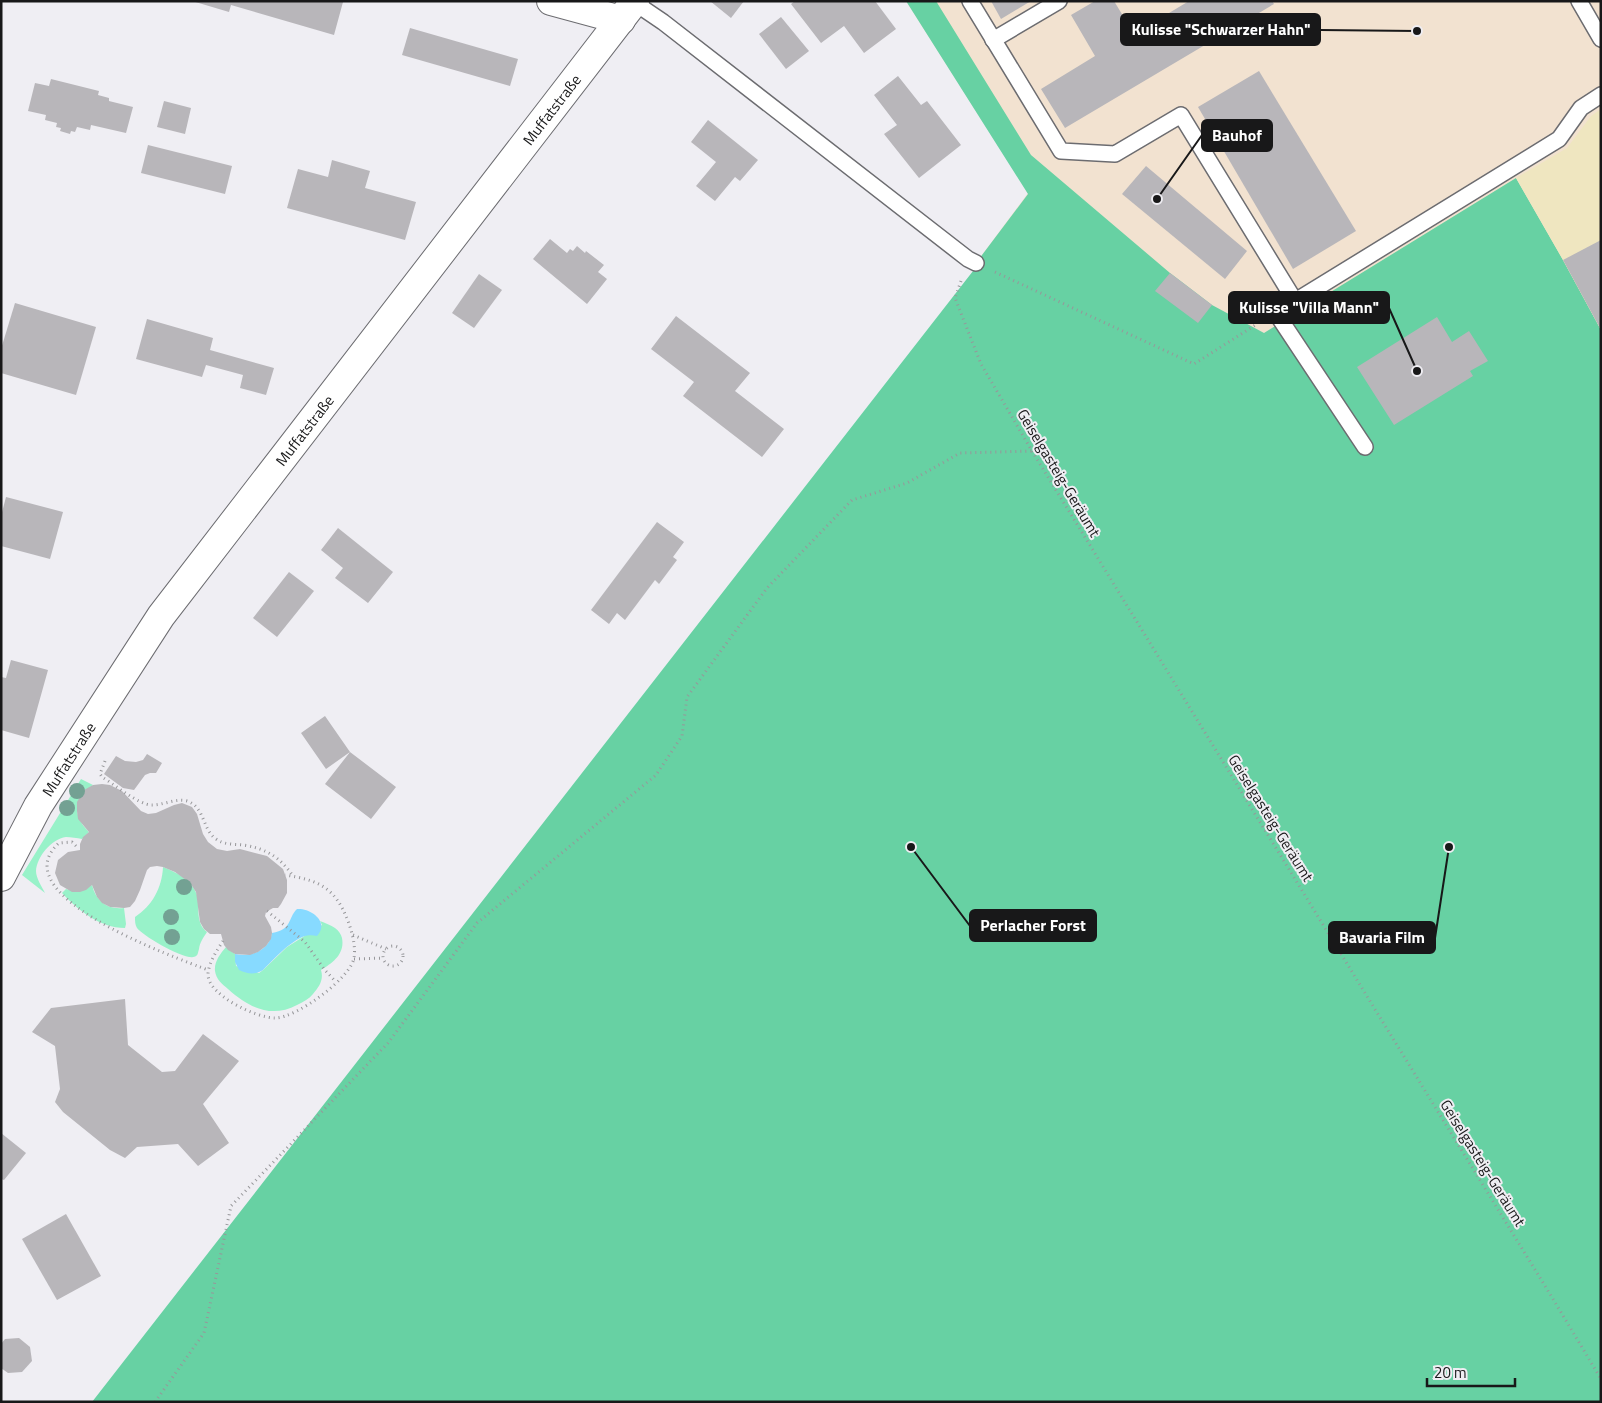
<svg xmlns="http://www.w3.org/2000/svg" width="1602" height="1403" viewBox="0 0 1602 1403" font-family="'Titillium Web',sans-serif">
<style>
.commercial{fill:#f2e2d0}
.green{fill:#98f2c9}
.forest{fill:#67d1a3}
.sand{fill:#efe6c0}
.water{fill:#87daff}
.building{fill:#b8b6ba}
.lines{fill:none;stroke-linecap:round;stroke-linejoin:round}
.lane-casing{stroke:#6c6c70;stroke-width:18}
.street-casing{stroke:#6c6c70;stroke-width:30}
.path{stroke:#97979a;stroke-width:3;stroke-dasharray:1 4;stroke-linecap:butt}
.lane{stroke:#fff;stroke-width:15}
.street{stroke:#fff;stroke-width:28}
.tree{fill:#73a193}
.labels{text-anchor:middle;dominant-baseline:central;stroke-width:4;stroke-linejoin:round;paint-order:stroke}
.street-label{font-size:15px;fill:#181819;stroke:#efeef3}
.leader{fill:none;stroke:#181819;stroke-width:2}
.callout-dot{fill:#181819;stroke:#efeef3;stroke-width:2}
.callout{fill:#181819;stroke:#181819;stroke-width:2}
.callout-label{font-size:16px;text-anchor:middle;font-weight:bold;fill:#fff}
</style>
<rect width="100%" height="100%" fill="#efeef3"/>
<path class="commercial" d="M906 1H1601V1334L976 263 1028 193Z"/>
<g class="green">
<path d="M81 779 93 785C73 798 72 815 89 832L82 839C77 838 71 837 66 837 51 839 37 857 36 871 36 878 42 887 45 893L22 875Z"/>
<path d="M163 867C176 872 192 880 197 895 200 907 195 923 207 932 203 938 200 942 199 949 198 952 198 955 196 956 188 963 143 936 137 928 135 925 135 921 135 917 152 906 162 888 163 867Z"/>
<path d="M92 885C96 901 107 910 124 908L126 924 125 928C100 928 78 910 62 893L66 889C75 892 84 891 92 885Z"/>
<path d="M320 921C325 923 331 925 335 928 339 931 341 934 342 938 345 954 333 963 321 970 324 980 319 987 313 994 309 999 303 1002 297 1005 271 1019 248 1007 228 989 222 984 216 979 215 971 214 962 220 954 226 947L235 954 236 966 259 973 263 970 287 947 322 925Z"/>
</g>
<path class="forest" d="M906 1H936L1031 155 1170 273 1212 305 1264 333 1516 178 1563 260 1601 330V1402H92L973 271 976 263 1028 194Z"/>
<path class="sand" d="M1601 109V330L1563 260 1516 178 1567 148 1591 116Z"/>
<path class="water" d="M297 909C311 908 330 922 317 936 313 935 308 935 305 936 290 941 274 959 263 970 255 975 248 974 239 970L235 962V954C251 957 269 951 272 933 293 929 287 919 297 909Z"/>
<g class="building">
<path d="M192 1H339L343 2 334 35 231 5 229 12Z"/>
<path d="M710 1H744L731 18Z"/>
<path d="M795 1H875L896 29 864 53 844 26 821 43 791 4Z"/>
<path d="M991 1H1031L1001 19Z"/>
<path d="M1095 1H1114L1134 34 1189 1H1272L1274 4 1065 128 1041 89 1095 56 1071 15Z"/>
<path d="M781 17 809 51 786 69 759 34Z"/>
<path d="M410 28 518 59 510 86 402 55Z"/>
<path d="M1259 71 1356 231 1293 269 1198 107Z"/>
<path d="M898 76 921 105 927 101 961 145 919 178 884 134 897 125 874 95Z"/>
<path d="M51 79 99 91 98 95 109 98V101L133 107 126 133 91 125 90 130 77 127 75 132 71 131 70 134 60 131 61 128 56 127 57 123 45 120 46 115 28 111 35 83 49 86Z"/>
<path d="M164 101 191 108 185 134 157 127Z"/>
<path d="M708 120 758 160 740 181 735 177 715 201 696 186 716 162 691 142Z"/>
<path d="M148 145 232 166 225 194 141 173Z"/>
<path d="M332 160 370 171 365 188 416 202 405 240 287 208 298 169 328 177Z"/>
<path d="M1146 166 1247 251 1225 279 1122 194Z"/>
<path d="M550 239 567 253 570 249 573 251 577 246 585 253 586 251 604 265 598 272 607 279 587 304 533 259Z"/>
<path d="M1601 240V330L1563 260Z"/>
<path d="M1170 273 1212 305 1198 323 1155 291Z"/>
<path d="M479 274 502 290 474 328 452 313Z"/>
<path d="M15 303 96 327 76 395 1 373V349Z"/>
<path d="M676 316 750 373 735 391 784 429 762 457 683 396 694 382 651 349Z"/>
<path d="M1437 317 1452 342 1469 331 1488 361 1470 371 1473 376 1394 425 1357 367Z"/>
<path d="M147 319 213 338 210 350 274 368 266 395 240 388 243 375 206 365 202 377 136 359Z"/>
<path d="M6 497 63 512 50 559 1 546V516Z"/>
<path d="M657 522 684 542 673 557 677 560 659 584 655 580 625 620 617 613 609 624 591 610Z"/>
<path d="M338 528 393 572 368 603 335 578 343 568 321 550Z"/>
<path d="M289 572 314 591 277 637 253 618Z"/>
<path d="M11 660 48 670 29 738 1 730V677L6 678Z"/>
<path d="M325 716 350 752 396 787 371 819 325 784 350 752 326 769 301 733Z"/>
<path d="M147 754 162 763 156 773H150L145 775 134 790 123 788 104 774 116 756 125 761 136 762 143 760Z"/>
<path d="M102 784 110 785 122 791 141 811 148 814 156 813 174 805 182 803 192 807 197 814 203 834 208 842 217 849 227 851 240 849 267 856 283 869 287 880V893L281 904 278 908H273L266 912 265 916 271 927 272 933 271 939 266 946 258 952 250 955 235 954 228 950 224 945 221 934H210L204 929 200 922 196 892 190 883 175 872 163 867 157 866 150 867 147 870 140 890 135 901 130 907 124 908 110 907 102 903 97 897 92 885 86 890 80 892H72L60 885 55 873 58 860 68 852 80 850V844L83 837 89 832 78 819 77 811V802L84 790 93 785Z"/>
<path d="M125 999 128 1045 162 1072 175 1071 203 1034 239 1061 203 1104 229 1143 198 1166 178 1144 137 1147 125 1158 110 1150 63 1112 55 1102 60 1089 55 1046 32 1032 51 1008Z"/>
<path d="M1 1133 26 1153 4 1180 1 1179Z"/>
<path d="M66 1214 101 1276 57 1300 22 1239Z"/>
<path d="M19 1338 30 1347 32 1361 22 1372 8 1373 1 1368V1344L5 1339Z"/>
</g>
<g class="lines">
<g class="lane-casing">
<g id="lane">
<path d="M970 1 1061 151 1115 154 1181 115 1295 301"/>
<path d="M1579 1 1601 39"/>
<path d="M635 3 663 22 968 259 976 263"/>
<path d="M993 40 1059 1"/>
<path d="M1365 447 1276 313 1559 139 1581 108 1601 95"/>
</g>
</g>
<g class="street-casing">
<g id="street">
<path d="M551 1 621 20"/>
<path id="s1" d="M1 877 38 806 161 616 635 1"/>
</g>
</g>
<g class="path">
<path d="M995 272 1194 364 1257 324"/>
<path d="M961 281 955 298 981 364 1032 451 1553 1299 1601 1379"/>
<path d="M105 761 100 774 102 777C115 785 139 805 152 805 164 805 176 798 187 801 205 807 202 829 216 839 224 845 234 844 243 845 265 848 280 857 293 876"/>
<path d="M76 846 72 842 59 843C0 896 177 958 208 970"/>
<path d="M267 911 305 942 324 969 336 982"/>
<path d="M353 935 386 949"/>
<path d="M223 941C217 950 208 964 208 975 209 996 257 1018 275 1018 296 1018 350 979 354 958 356 946 352 932 348 921 335 887 318 880 285 875"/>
<circle cx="393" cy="956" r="10"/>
<path d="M354 959 384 958"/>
<path d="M155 1402 204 1333 231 1206 388 1043 477 923 656 775 682 736 687 697 767 588 852 500 907 483 960 453 1032 451"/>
</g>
<use href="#lane" class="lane"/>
<use href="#street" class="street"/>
</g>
<g class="tree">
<circle cx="77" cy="791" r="8"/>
<circle cx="67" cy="808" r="8"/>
<circle cx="184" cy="887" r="8"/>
<circle cx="171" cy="917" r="8"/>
<circle cx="172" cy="937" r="8"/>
</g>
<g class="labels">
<g class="street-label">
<text stroke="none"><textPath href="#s1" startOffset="946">Muffatstraße</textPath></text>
<text stroke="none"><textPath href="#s1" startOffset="541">Muffatstraße</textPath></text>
<text transform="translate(1059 473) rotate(59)">Geiselgasteig-Geräumt</text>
<text stroke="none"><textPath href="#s1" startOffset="136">Muffatstraße</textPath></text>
<text transform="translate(1271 818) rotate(58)">Geiselgasteig-Geräumt</text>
<text transform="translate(1483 1163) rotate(58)">Geiselgasteig-Geräumt</text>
</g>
</g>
<path class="leader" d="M1417 31L1320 30M1157 199L1202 135M1417 371L1389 308M911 847L970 926M1449 847L1435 938"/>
<g class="callout-dot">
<circle cx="1417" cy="31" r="5"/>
<circle cx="1157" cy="199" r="5"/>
<circle cx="1417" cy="371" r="5"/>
<circle cx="911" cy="847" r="5"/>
<circle cx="1449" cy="847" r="5"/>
</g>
<g class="callout">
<rect x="1121" y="14" width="199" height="31" rx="5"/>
<rect x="1202" y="120" width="70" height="31" rx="5"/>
<rect x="1229" y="292" width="160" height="31" rx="5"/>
<rect x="970" y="910" width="126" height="31" rx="5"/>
<rect x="1329" y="922" width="106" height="31" rx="5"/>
</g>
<g class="callout-label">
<text x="1221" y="35">Kulisse "Schwarzer Hahn"</text>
<text x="1237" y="141">Bauhof</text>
<text x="1309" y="313">Kulisse "Villa Mann"</text>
<text x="1033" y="931">Perlacher Forst</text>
<text x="1382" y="943">Bavaria Film</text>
</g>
<rect width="1602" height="1403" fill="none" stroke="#181819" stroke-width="5"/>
<path d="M1427 1378v8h88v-8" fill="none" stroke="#181819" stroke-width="2.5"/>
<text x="1434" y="1378" font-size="15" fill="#181819" stroke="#efeef3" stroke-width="4" paint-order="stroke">20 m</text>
</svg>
